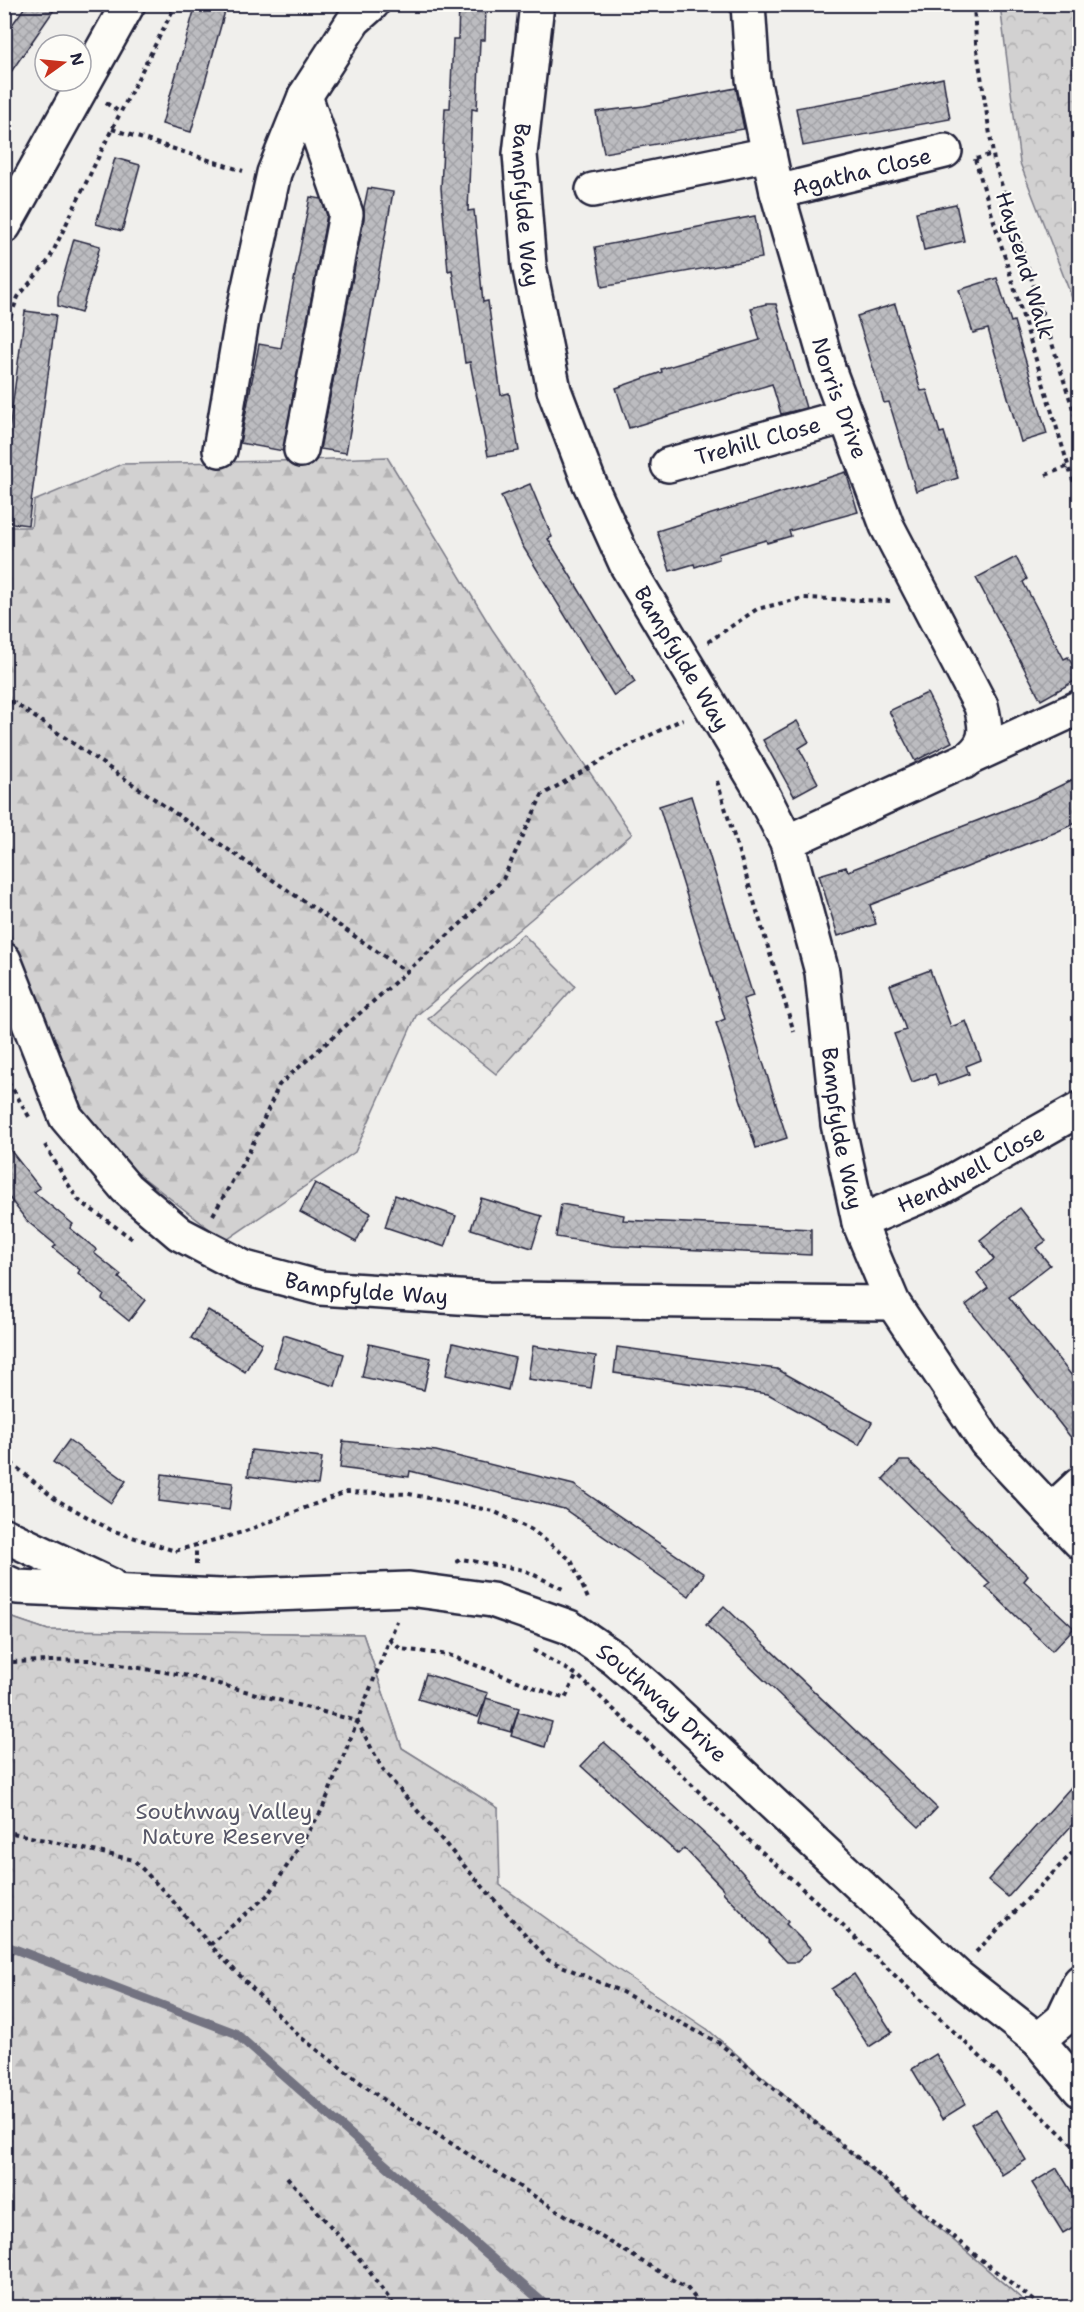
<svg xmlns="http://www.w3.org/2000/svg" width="1084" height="2312" viewBox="0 0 1084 2312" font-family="'Shantell Sans',sans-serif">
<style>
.forest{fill:url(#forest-firs);stroke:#7a7a86;stroke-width:1.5}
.park{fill:url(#park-crowns);stroke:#7a7a86;stroke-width:1.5}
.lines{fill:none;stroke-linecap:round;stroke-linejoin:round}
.stream{stroke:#737381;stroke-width:9}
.building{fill:url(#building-cross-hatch);stroke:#22223b;stroke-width:1.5}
.minor-casing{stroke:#22223b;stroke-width:38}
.path{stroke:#22223b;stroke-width:4;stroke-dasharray:4.5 4.5;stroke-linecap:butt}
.minor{stroke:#fdfcf7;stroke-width:33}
.labels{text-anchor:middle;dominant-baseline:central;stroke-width:4.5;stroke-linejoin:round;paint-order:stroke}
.street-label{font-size:22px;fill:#22223b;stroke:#fdfcf7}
.park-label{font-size:22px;fill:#575768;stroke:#fdfcf7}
</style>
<defs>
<pattern id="forest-firs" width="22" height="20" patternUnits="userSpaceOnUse" patternTransform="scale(1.5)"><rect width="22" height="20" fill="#d2d1d1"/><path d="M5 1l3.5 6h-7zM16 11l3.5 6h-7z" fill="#b4b3b4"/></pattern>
<pattern id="park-crowns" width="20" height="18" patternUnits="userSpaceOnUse" patternTransform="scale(1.5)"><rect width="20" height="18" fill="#d2d1d1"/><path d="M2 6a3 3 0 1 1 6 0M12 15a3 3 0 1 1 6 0" fill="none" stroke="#b4b3b4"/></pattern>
<pattern id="building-cross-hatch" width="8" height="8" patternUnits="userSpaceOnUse" patternTransform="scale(1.5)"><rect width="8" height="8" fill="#bcbcc0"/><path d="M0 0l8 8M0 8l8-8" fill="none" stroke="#a1a1a6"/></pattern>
</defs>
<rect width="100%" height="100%" fill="#f0efec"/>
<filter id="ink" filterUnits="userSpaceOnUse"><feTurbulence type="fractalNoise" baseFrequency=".0167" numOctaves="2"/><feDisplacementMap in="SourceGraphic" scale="12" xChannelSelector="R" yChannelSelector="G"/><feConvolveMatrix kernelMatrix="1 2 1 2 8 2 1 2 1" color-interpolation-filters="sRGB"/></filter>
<g filter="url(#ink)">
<g class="forest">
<path d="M387 457 492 629 632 834 416 1016 355 1152 225 1241 87 1134 5 921V527H31L34 501 122 464 277 461Z"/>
<path d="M4 1615 48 1630 363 1634 402 1748 498 1808 475 1904 707 2029 1031 2307H5Z"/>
</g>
<g class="park">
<path d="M1000 5H1079V316L1020 163Z"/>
<path d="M523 934 575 986 496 1074 428 1019Z"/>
<path d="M4 1615 48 1630 363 1634 402 1748 498 1808 500 1885 614 1967 707 2029 1031 2307H549L235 2033 5 1945Z"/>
</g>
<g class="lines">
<path class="stream" d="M4 1945 235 2033 549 2308"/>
</g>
<g class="building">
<path d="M27 4H58L4 82V36Z"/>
<path d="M196 4H227L191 132 162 124Z"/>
<path d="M459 4H486L485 40H480L477 110 472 109 468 211 474 210 483 302 488 301 501 395 509 393 519 451 488 456 470 362 465 363 452 270 448 271 441 188 445 108H450L453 39H458Z"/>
<path d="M943 78 950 119 803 146 796 108 873 94Z"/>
<path d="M736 88 744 129 604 153 596 112 644 106Z"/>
<path d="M115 158 140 165 122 231 96 224Z"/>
<path d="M368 188 393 192 346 453 320 449 364 218V207Z"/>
<path d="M310 197 321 199 327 215 283 451 240 443 259 344 281 348Z"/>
<path d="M956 204 964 241 924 250 916 212Z"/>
<path d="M755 216 762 258 602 287 595 247Z"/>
<path d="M74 239 100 246 81 313 58 306V296Z"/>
<path d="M997 278 1011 322 1014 321 1047 434 1021 442 988 329 973 333 959 290Z"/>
<path d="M766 304H776L806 408 781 414 772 384 629 428 616 388 662 372 661 369 760 340 751 308Z"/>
<path d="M895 304 921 391 927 390 940 433 944 432 958 478 916 491 889 402 884 403 857 316Z"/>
<path d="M25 311 56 315 28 525 4 522V468Z"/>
<path d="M846 472 858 512 789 531 791 536 767 543 766 540 718 554 719 559 695 567 694 564 670 571 657 531Z"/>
<path d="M530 484 552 537 548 539 635 682 614 696 522 545 501 496Z"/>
<path d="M1016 557 1027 579 1023 582 1064 659 1068 657 1080 678 1041 700 976 578Z"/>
<path d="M927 693 952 742 915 761 889 711Z"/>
<path d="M797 721 809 742 799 748 818 783 794 796 763 740Z"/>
<path d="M1080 776V821L1054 833 870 905 876 924 838 936 819 875 846 867 848 871 1033 799Z"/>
<path d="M691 796 753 996 743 999 787 1138 756 1148 716 1023 725 1019 659 806Z"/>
<path d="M930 970 951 1027 966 1021 981 1060 966 1066 969 1074 939 1085 935 1074 912 1082 894 1034 906 1030 890 985Z"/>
<path d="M4 1142 40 1188 34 1192 73 1224 70 1228 97 1250 94 1253 121 1275 119 1278 145 1300 129 1321 102 1299 104 1295 78 1273 80 1270 53 1248 56 1245 27 1221 4 1191Z"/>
<path d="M315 1183 371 1213 356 1242 300 1212Z"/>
<path d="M395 1195 456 1216 445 1247 385 1227Z"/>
<path d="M481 1198 542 1216 532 1248 471 1229Z"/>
<path d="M561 1204 624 1215 623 1220 811 1229V1255L613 1246 556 1237Z"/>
<path d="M1020 1208 1046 1241 1036 1248 1050 1265 1009 1297 1080 1386V1449L966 1305 988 1288 977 1273 994 1259 980 1240Z"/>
<path d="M208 1310 262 1343 245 1372 191 1338Z"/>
<path d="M284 1335 344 1354 335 1386 274 1367Z"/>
<path d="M453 1343 515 1358 508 1390 446 1375Z"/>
<path d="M369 1344 431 1358 424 1390 362 1377Z"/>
<path d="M533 1346 596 1356 591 1388 528 1379Z"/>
<path d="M617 1347 777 1369 872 1422 859 1445 768 1394 614 1373Z"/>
<path d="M69 1440 126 1481 111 1503 53 1462Z"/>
<path d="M343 1441 436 1451 574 1485 704 1574 689 1596 564 1509 410 1471 409 1477 340 1468Z"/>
<path d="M251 1450 322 1458 318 1485 248 1476Z"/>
<path d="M900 1461H909L1028 1576 1024 1581 1074 1628 1052 1651 986 1587 990 1584 883 1479Z"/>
<path d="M162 1474 233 1483 229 1510 159 1501Z"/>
<path d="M724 1606 937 1808 919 1827 706 1625Z"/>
<path d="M426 1674 488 1693 486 1698 519 1708 511 1732 479 1723 486 1699 478 1717 418 1699Z"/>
<path d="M518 1712 552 1722 545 1747 511 1736Z"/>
<path d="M604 1742 719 1847 788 1922 786 1924 811 1949 797 1962H787L768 1942 769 1941 723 1892 724 1890 684 1848 678 1854 581 1766Z"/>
<path d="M1080 1777V1816L1008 1897 988 1880Z"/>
<path d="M854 1974 892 2032 869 2047 831 1989Z"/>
<path d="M936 2054 966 2104 942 2119 912 2069Z"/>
<path d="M996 2110 1026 2160 1002 2175 971 2124Z"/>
<path d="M1057 2168 1080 2206V2223L1063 2233 1032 2183Z"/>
</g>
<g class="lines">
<g class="minor-casing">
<g id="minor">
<path id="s1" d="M537 4 520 154 529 265 554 390 589 482 627 566 757 783 787 842 822 972 838 1124 859 1222 893 1303 986 1442 1080 1542"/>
<path id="s2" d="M748 4 753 79 777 192 829 371 887 526 981 706C988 733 987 745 964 762"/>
<path d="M593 190 769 154"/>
<path id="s3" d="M777 192 945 151"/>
<path d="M4 226 128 4"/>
<path d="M220 450 243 314 274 173 305 96 354 20 372 4"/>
<path d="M301 450 346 214 305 96"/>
<path id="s4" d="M668 465 846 416"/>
<path d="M787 842 1080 707"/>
<path id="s5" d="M4 960 66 1117 126 1188 140 1200 180 1234 245 1268 320 1288 489 1299 893 1303"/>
<path id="s6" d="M859 1222 940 1188 1080 1109"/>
<path d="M1051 1511 1080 1484"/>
<path d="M4 1535 110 1585"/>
<path id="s7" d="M4 1581 17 1587 220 1596 409 1589 492 1600 569 1627 614 1658 659 1697 959 1978 1038 2040 1080 2090"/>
<path d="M1038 2040 1062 2020 1080 1982"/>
</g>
</g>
<g class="path">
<path d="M974 4 976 43 994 161 1080 431"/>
<path d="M106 103 121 113"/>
<path d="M112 129 243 171"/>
<path d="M975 159 1072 478 1080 495"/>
<path d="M976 159 992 154"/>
<path d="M4 333 18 297 49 260 108 137 176 4"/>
<path d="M1046 475 1069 466"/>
<path d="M708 642 757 609 803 598 890 601"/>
<path d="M4 696 407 972"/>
<path d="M717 781 794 1032"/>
<path d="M4 1074 31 1120"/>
<path d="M45 1145 77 1199 134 1240"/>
<path d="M213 1215 250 1150 279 1085 466 919 503 879 542 795 616 752 683 719"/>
<path d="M4 1457 55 1499 111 1530 175 1551 243 1532 346 1492 409 1494 493 1511 532 1530 571 1560 589 1601"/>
<path d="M456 1562 461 1559 524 1570 563 1589"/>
<path d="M196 1565V1545"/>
<path d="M389 1640 401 1649 449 1655 565 1699 577 1674"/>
<path d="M533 1650 577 1675 646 1740 738 1830 841 1924 1080 2152"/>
<path d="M4 1660 10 1662 89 1660 189 1676 357 1721 383 1770 460 1861 548 1960 622 1992 719 2043 985 2263 1044 2308"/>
<path d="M4 1831 134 1860 172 1900 210 1945 299 2036 386 2102 542 2201 688 2289 703 2308"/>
<path d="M210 1945 270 1893 322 1810 397 1621"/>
<path d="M976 1952 1080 1845"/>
<path d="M287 2177 363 2263 396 2308"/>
</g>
<use href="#minor" class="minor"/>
</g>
</g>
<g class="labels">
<g class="street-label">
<text stroke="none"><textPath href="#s3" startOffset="87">Agatha Close</textPath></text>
<text stroke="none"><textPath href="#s1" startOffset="202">Bampfylde Way</textPath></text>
<text transform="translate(1025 265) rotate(73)">Haysend Walk</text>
<text stroke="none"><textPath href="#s2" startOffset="406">Norris Drive</textPath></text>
<text stroke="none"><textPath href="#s4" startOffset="93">Trehill Close</textPath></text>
<text stroke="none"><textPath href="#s1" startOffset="688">Bampfylde Way</textPath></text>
<text stroke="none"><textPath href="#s1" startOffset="1192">Bampfylde Way</textPath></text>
<text stroke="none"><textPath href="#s6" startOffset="124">Hendwell Close</textPath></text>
<text stroke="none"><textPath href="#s5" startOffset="530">Bampfylde Way</textPath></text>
<text stroke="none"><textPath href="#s7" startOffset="692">Southway Drive</textPath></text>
</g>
<g class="park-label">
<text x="224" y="1811">Southway Valley<tspan x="224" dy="25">Nature Reserve</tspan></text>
</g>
</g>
<rect width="1084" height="2312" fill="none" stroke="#fdfcf7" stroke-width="24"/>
<rect x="12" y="12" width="1060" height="2288" fill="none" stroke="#22223b" stroke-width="2" filter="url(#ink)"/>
<g transform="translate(63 63) rotate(75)"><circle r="28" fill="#fdfcf7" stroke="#a5a5ac" stroke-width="1.5"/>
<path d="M0-4.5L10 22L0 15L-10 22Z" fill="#c8321e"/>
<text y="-9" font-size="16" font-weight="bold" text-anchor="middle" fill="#22223b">N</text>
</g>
</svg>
